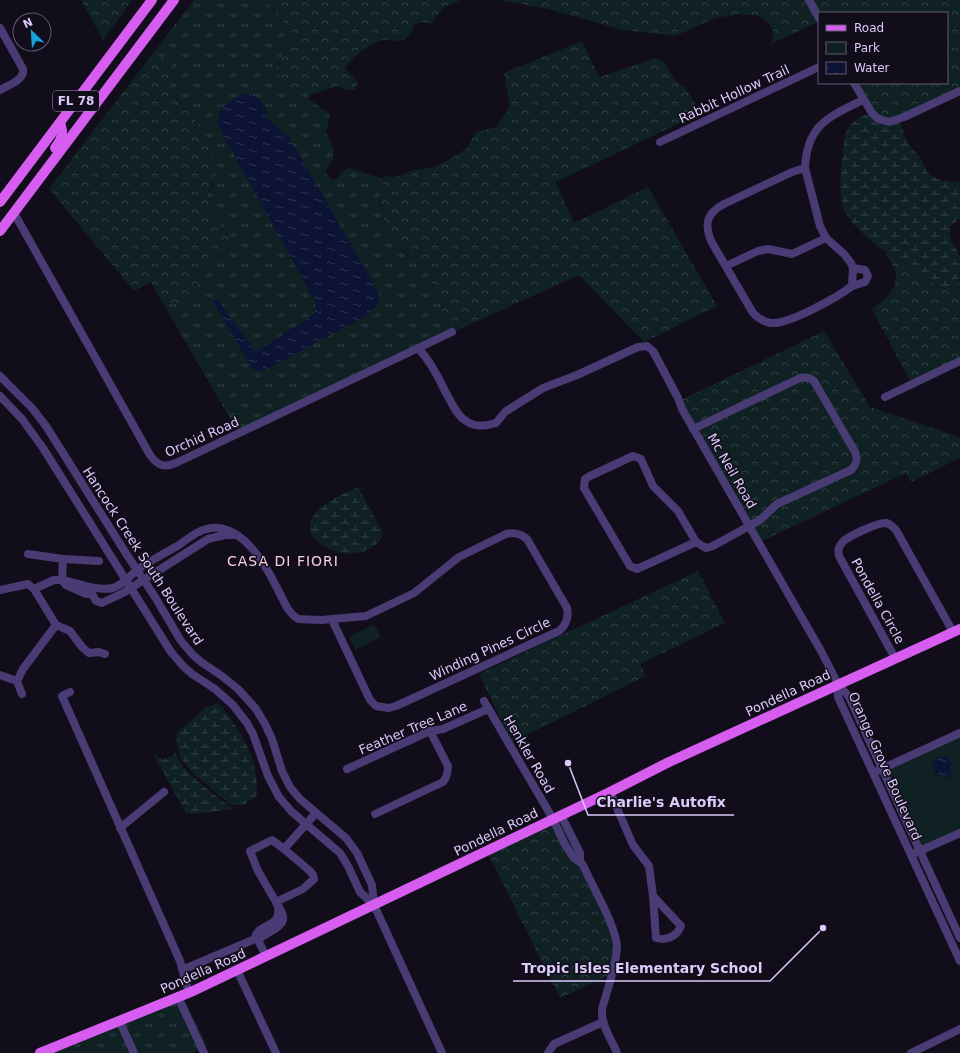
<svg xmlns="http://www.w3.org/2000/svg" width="960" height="1053" viewBox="0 0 960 1053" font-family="'DejaVu Sans',sans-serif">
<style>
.grass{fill:url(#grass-tufts);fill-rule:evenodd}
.forest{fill:url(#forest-crowns)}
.wetland{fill:url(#wetland-marsh)}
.park{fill:#102124}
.water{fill:url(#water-ripples)}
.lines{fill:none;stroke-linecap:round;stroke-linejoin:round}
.minor{stroke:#493c75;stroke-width:8}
.major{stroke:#d65df0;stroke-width:10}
.labels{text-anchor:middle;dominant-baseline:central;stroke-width:3;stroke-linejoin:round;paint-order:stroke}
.shield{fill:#120d1b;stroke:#9e92b7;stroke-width:1}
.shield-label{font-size:12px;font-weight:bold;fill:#dacbfa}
.street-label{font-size:13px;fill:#dacbfa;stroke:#120d1b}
.neighbourhood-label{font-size:14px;letter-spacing:1px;fill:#facde1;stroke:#120d1b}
.leader{fill:none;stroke:#dacbfa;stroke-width:1.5}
.callout-dot{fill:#dacbfa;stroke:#120d1b;stroke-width:1.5}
.callout-label{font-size:14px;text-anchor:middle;font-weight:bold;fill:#dacbfa;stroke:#120d1b;stroke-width:3;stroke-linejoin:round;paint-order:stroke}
</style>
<defs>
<pattern id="grass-tufts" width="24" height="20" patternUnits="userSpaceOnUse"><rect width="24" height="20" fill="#102124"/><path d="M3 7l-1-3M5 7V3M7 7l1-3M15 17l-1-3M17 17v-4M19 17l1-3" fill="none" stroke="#324045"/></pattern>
<pattern id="forest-crowns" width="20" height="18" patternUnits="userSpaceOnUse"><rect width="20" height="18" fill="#102124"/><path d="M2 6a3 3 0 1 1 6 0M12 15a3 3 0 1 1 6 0" fill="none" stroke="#324045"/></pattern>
<pattern id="wetland-marsh" width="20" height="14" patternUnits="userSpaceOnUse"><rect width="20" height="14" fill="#102124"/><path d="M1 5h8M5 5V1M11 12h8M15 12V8" fill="none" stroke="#324045"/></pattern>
<pattern id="water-ripples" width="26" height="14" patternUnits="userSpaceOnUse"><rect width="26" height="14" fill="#0c1334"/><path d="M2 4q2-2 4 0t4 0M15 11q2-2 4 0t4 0" fill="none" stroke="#2f3452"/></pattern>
</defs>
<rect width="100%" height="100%" fill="#120d1b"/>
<g class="grass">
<path d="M194 0H265C273 10 292 27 291 40L276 68C281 84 296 89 310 95L308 97 310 100 328 113 330 116 326 133 334 150 333 159 326 171 327 175 331 179H337L342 172 349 168 384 179C373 206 386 235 406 254 415 262 423 269 429 279 440 295 443 316 449 334L240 435 163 303 171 304 196 297 198 288 196 283 197 274 201 267 217 259 229 249 228 235 213 216 208 201V194L214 184 197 122 173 94 170 87V81L174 75 175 70 173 66 169 62 153 53ZM257 97 265 107 269 121 289 137 376 288 379 296 369 312 364 317 252 368 218 300 254 351 261 349 314 314 316 303 227 104 234 99Z"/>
<path d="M184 998 207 1046 193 1053H49Z"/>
</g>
<g class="forest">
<path d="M81 0H132L103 40Z"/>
<path d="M265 0H461C444 5 441 10 431 24 425 22 421 21 414 25 412 35 406 41 395 41 390 41 387 39 383 40 369 44 353 56 345 68 348 74 355 76 358 83L356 89C350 92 344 89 338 86L310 95C296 89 281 84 276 69L291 40C292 27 273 10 265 0Z"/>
<path d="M500 0H806L818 22 771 44 774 34 769 23 759 16 738 14 716 18 675 36 623 30 548 9Z"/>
<path d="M812 0H960V87L938 97 903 114 889 119 878 115 857 83H947V13H820Z"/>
<path d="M582 41 599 77 655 58 663 61 676 81 685 88 701 113 556 182 574 223 648 187 717 306 644 342 579 275 449 334C443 316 440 295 430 279 423 269 415 262 407 254 385 234 374 205 385 176L395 177 411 171 433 167 449 160 467 148 476 132 497 127 510 106 504 73Z"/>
<path d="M153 53C160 57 169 60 174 67 179 75 166 81 172 92 177 103 189 111 196 121 204 131 210 153 216 166 221 180 205 187 208 201 210 217 224 228 231 242 224 262 200 261 197 276 196 282 198 288 199 294 190 304 174 304 163 303L151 282 134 291 49 189Z"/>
<path d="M885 252 941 287 956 284 960 279V360L911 383 872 309C884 301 900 288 895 271 893 265 888 258 885 252Z"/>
<path d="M824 331 870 407 960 437V458L911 482 906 473 762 541 681 400Z"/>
<path d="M698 571 725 623 640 664 646 676 512 742 479 674Z"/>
<path d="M566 817 614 927 612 974 560 998 488 854Z"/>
</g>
<g class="wetland">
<path d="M868 113 900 123 908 144 919 156 927 172 932 176 944 181 960 182V218L950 227C949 246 955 243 960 257 960 261 960 266 960 270 960 285 956 289 941 287 914 270 849 235 842 203 838 184 843 155 845 135 849 123 858 119 868 113Z"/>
<path d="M358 487 383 532C381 541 378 544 371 548 350 560 324 552 310 533 306 508 339 496 358 487Z"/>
<path d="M219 703C241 732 259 757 257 795L244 805H231L191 771 179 756 176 736 178 731 196 717 206 707Z"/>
<path d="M176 753C178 769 217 796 230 807L236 808 213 812 187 814 153 754 163 759 172 756Z"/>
</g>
<g class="park">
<path d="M374 624 381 637 355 650 349 637Z"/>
<path d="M960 733V835L923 852 885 769Z"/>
</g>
<g class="water">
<path d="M250 93C263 99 266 109 269 121L289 137 376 288 379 296 378 304 364 317 264 371H257L252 368 213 302 215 299 218 300 255 351 261 349 314 314 316 303 218 126C214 108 235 96 250 93Z"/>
<path d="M947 755 953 768 950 769 952 775 943 779 940 773 936 775 931 762Z"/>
</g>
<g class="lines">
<g class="minor">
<path d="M809 0 819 18"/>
<path d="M0 28 23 69C25 80 8 85 0 90"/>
<path d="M854 83 872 113 877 118 882 120 889 122 904 117 960 91"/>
<path d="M660 142 819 67"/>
<path d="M805 168 792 172 724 204C707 213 704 223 711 241L753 313C758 318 764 322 771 323 788 325 838 297 852 286L853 268 851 263 844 254 826 238 820 226 805 168C807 124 829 117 863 100"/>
<path d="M14 213 150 455C158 466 164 468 176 463L452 332"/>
<path d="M726 266 758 251 768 249 792 254 826 238"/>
<path d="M852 286 865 282 868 276 865 270 853 268"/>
<path d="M419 349C430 361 438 376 445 391 451 401 456 415 466 421 475 427 487 426 496 423L505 412 543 388 577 375 638 347 647 346 653 351 678 398 682 409 821 651 838 684 849 697 960 938"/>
<path d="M0 376 32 408 46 426 127 555 155 597 181 641 193 655 201 662 222 676 238 689 256 709 265 724 272 739 282 771 290 787 300 799 346 838 357 853 372 885 374 905 442 1053"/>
<path d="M0 396 22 419 43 448 171 652 183 666 192 674 215 689 233 705 247 723 253 734 268 776 279 797 292 812 340 853 348 866 360 892 374 905"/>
<path d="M885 397 960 361"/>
<path d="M693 429 800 378C806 377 809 377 814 381L855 452C858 459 857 464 851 470L777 504 760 520 713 546 706 548 696 542"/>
<path d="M633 456 641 459 653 486 678 511 696 542 637 569 630 566 584 488 585 479 590 476Z"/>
<path d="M28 554 63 559 99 561"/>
<path d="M62 580 63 559"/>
<path d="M64 582 68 581C83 585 98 591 113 588 123 585 130 576 137 570 150 561 165 553 179 545 189 538 197 530 211 528 243 525 266 565 278 590 284 601 287 612 298 619L321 620 366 616 414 593 459 557 506 534C514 532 520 533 527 539L567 608C569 617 566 625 559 631L396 706 389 708 376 706 370 700 334 624 333 619"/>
<path d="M34 589 56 625 70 631 82 647 89 653 99 652 105 654"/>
<path d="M0 590 28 584 34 589 54 580H62L66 585 86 594H92L96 601 102 603 123 593 208 539 225 535H234"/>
<path d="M895 658 839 556C838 551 838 547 841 544 845 537 879 522 886 523 891 524 893 527 896 530L953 632"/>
<path d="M0 675 17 681 22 694"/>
<path d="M17 681 23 669 56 625"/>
<path d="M838 684V697L960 961"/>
<path d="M70 692 62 696 180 961 189 993"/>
<path d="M484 701 553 819 564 843 574 858 580 862 583 865C592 886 617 927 617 948 616 966 607 991 602 1009 601 1026 611 1038 617 1053"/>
<path d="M347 769 430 731 443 729 488 709"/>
<path d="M877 771 960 733"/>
<path d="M610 792 633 845 649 866 653 896 656 938C667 941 677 936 681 926L653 896"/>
<path d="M375 814 443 782C447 777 448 773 448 766L430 731"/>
<path d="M561 815 580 853V862"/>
<path d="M120 828 164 792"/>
<path d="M284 849 310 871 313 875 314 879 303 889 276 902 258 871 250 851 272 840 284 849 316 813"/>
<path d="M915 853 960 833"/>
<path d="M255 939C257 922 281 929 278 908"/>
<path d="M258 940C265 933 285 927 283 917 283 912 278 907 276 902"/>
<path d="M182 969 189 967 255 939 258 940 266 956"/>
<path d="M237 970 276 1053"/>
<path d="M178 997 204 1053"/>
<path d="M119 1020 134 1053"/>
<path d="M548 1053 554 1044 603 1022"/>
<path d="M911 1053 960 1029"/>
</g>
<g class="major">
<path d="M55 148C62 139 64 133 60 123"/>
<path d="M0 202 152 0"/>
<path d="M0 231 174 0"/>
<path d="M40 1053 193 991 610 792 669 762 960 629"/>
</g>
</g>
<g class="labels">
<rect class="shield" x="53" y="91" width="46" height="20" rx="3"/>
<g class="shield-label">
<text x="76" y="101">FL 78</text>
</g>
<g class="street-label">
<text transform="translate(734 94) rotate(-25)">Rabbit Hollow Trail</text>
<text transform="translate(202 437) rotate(-24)">Orchid Road</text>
<text transform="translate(732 471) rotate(60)">Mc Neil Road</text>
<text transform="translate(143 556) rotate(57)">Hancock Creek South Boulevard</text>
<text transform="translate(878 601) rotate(61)">Pondella Circle</text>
<text transform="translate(490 649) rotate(-25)">Winding Pines Circle</text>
<text transform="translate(788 693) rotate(-25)">Pondella Road</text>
<text transform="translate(413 728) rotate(-23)">Feather Tree Lane</text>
<text transform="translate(529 754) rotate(60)">Henkler Road</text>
<text transform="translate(885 766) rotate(66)">Orange Grove Boulevard</text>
<text transform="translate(496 832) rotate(-26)">Pondella Road</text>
<text transform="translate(203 971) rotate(-24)">Pondella Road</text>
</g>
<g class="neighbourhood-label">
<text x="283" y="561">CASA DI FIORI</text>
</g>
</g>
<path class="leader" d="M568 763L588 815H734M823 928L770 981H513"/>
<g class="callout-dot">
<circle cx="568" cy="763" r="4"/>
<circle cx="823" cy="928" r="4"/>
</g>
<g class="callout-label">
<text x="661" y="807">Charlie's Autofix</text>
<text x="642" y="973">Tropic Isles Elementary School</text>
</g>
<rect x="818" y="12" width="130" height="72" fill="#120d1b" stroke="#625974"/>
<rect x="826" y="25" width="20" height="6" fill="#d65df0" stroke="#625974"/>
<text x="854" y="32" font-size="12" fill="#dacbfa">Road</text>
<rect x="826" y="42" width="20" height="12" fill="#102124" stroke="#625974"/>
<text x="854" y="52" font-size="12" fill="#dacbfa">Park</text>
<rect x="826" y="62" width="20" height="12" fill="url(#water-ripples)" stroke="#625974"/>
<text x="854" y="72" font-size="12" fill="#dacbfa">Water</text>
<g transform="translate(32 32) rotate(335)"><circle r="19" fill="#120d1b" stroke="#625974"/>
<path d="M0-3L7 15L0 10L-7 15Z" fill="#15a1dc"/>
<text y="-6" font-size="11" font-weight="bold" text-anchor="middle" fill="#dacbfa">N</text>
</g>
</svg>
